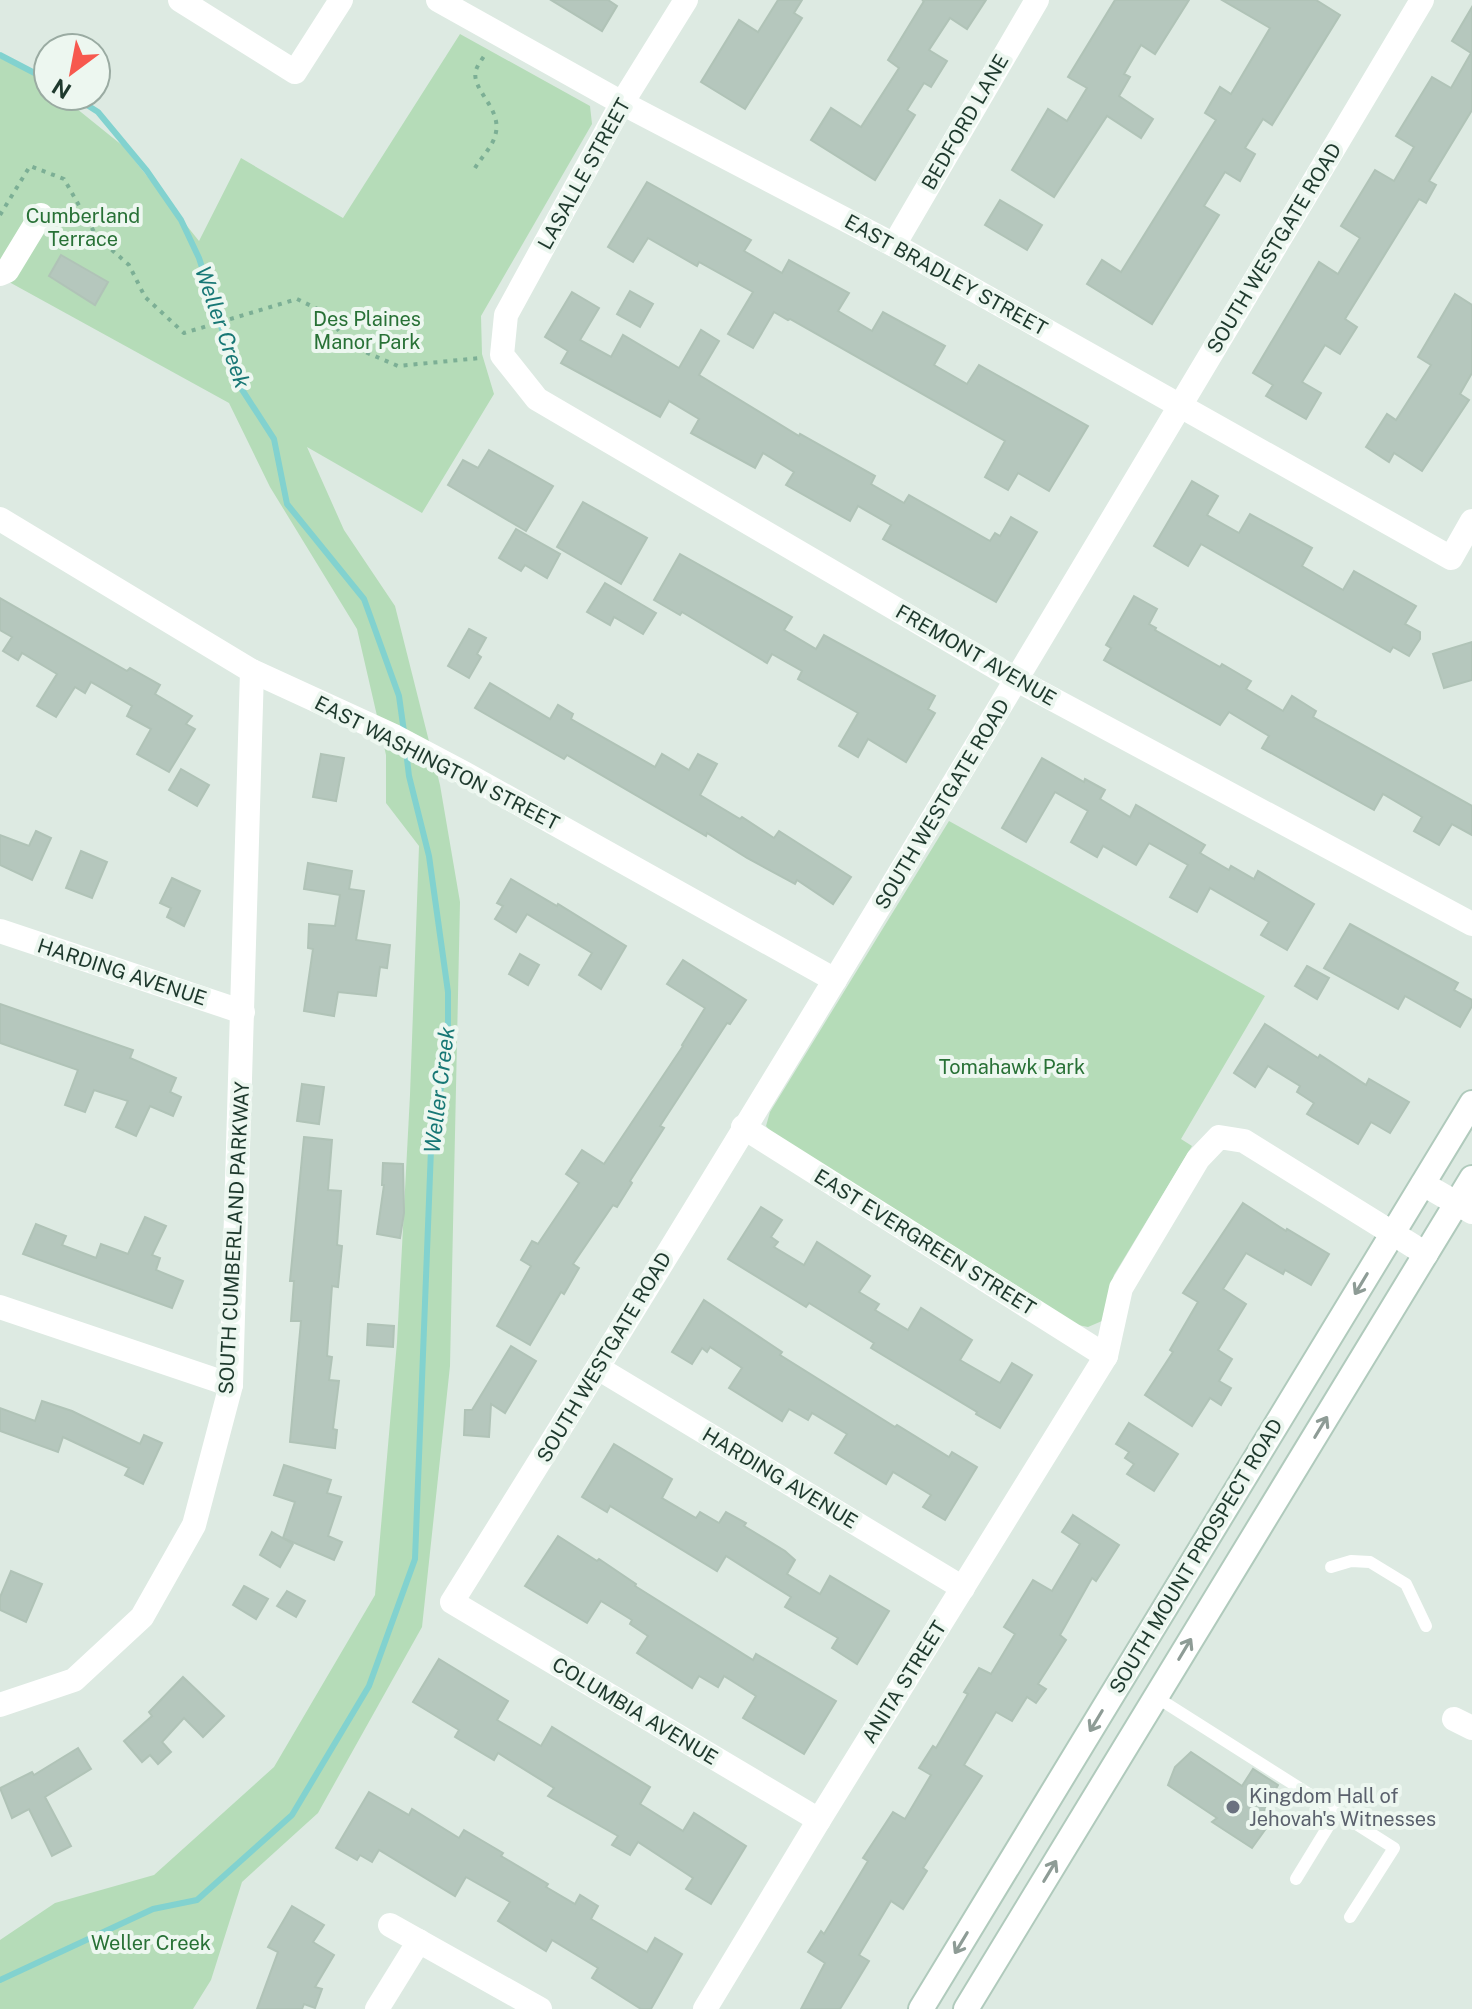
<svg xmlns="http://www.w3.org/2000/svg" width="1472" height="2009" viewBox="0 0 1472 2009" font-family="'Public Sans',sans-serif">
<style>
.green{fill:#b5dcb8}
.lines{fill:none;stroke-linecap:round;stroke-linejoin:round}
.stream{stroke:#82d2cf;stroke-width:6}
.building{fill:#b5c7bd;stroke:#b0c3b7;stroke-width:2}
.secondary-casing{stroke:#b0cabc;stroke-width:28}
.path{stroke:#7caf95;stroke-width:4;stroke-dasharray:4 6;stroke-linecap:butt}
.service{stroke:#fff;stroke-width:12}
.minor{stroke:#fff;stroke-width:24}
.secondary{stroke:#fff;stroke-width:24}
.oneway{stroke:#8e9c96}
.worship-dot{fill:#6b7280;stroke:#edf7f0;stroke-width:3}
.labels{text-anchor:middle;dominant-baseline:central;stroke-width:8;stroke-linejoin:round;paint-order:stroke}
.street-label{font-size:20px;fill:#1e392d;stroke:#edf7f0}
.park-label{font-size:20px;fill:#287136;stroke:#edf7f0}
.worship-label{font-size:20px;fill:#5b616d;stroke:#edf7f0;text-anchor:start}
.water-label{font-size:22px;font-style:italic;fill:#177775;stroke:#edf7f0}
</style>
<rect width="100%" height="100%" fill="#ddeae2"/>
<g class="green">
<path d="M460 34 590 106 592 124 481 316 482 354 494 394 422 513 307 447 344 530 395 606 440 785 460 902 450 1366 422 1627 318 1813 242 1882 211 1980 193 2009H0V1940L55 1903 154 1875 274 1767 375 1595 397 1342 410 1095 419 846 386 803V755L357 629 270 487 229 403 0 277V58L29 71 48 86V96H61L123 146 199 241 241 158 343 218Z"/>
<path d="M949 821 1265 996 1181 1139 1192 1146 1114 1275 1102 1321 1088 1327 1073 1324 777 1139 766 1126 770 1112Z"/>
</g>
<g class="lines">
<g class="stream">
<path d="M0 55 48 80"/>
<path d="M73 96 98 112 147 171 181 220 199 258 241 388 274 439 287 504 364 599 399 696 404 732"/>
<path d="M0 1980 153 1909 197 1900 292 1815 369 1686 415 1559 431 1149 448 1044V992L429 856 409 776 406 751"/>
</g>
</g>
<g class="building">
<path d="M551 0H608L617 6 602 31Z"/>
<path d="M778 0H802L794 13 802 18 745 109 701 82 739 20 758 32Z"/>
<path d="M922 0H986L967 29 950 18 929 50 947 61 931 87 924 83 907 110 915 115 875 180 811 140 831 108 861 127 899 68 888 60 924 1Z"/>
<path d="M1115 0H1189L1155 54 1141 45 1124 74 1130 77 1119 96 1153 119 1141 138 1107 116 1054 197 1012 170 1048 109 1067 121 1087 88 1068 77Z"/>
<path d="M1222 0H1316L1340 15 1272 125 1263 119 1245 148 1255 154 1240 181 1225 172 1204 206 1219 215 1152 324 1087 284 1102 260 1121 272 1216 120 1205 113 1220 87 1231 94 1270 28Z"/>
<path d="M1472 7V110L1429 181 1436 185 1426 203 1419 199 1345 319 1357 327 1340 354 1325 345 1302 382 1321 393 1306 419 1266 396 1273 385 1253 373 1319 262 1338 274 1360 238 1341 226 1375 170 1394 181 1414 147 1396 136 1432 77 1451 88 1471 53 1452 41Z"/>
<path d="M647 182 751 240 744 251 782 273 789 260 849 293 838 311 872 331 883 312 945 346 934 365 967 384 979 365 1088 426 1049 491 1018 473 1008 490 985 477 1005 441 790 319 788 320 774 312 753 348 728 334 753 292 699 262 697 266 648 238 633 262 608 247Z"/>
<path d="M1000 200 1042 225 1027 250 985 225Z"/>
<path d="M61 255 108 282 95 305 49 276Z"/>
<path d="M630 291 653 304 640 327 617 314Z"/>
<path d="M572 292 599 308 580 340 611 357 623 335 679 368 701 330 719 341 699 375 799 436 800 434 875 476 871 484 904 503 909 495 990 541 995 533 1000 536 1011 517 1037 532 996 602 883 539 891 525 858 506 850 521 786 485 794 472 763 453 755 468 691 433 699 419 669 401 660 417 561 363 568 351 545 337Z"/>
<path d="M1455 294 1472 305V373L1460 394 1469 400 1422 471 1394 453 1389 462 1366 447 1387 414 1396 420 1431 365 1418 357Z"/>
<path d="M489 450 553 486 526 531 448 485 463 460 478 468Z"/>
<path d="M1192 481 1218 496 1207 515 1239 533 1250 514 1312 548 1302 566 1343 590 1354 571 1416 606 1405 624 1420 632V639L1409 656 1393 647 1390 652 1201 544 1188 566 1154 546Z"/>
<path d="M583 502 647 538 621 584 557 547Z"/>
<path d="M516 529 560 554 547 578 525 565 521 571 499 558Z"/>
<path d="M680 554 792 617 784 630 816 649 824 635 935 696 928 709 935 713 906 762 868 739 858 757 839 746 858 713 798 679 802 671 772 654 767 663 682 612 680 615 654 600Z"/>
<path d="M605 583 656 613 643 634 614 617 610 625 587 612Z"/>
<path d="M1134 596 1157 609 1149 624 1156 628 1155 630 1220 667 1222 664 1251 681 1246 689 1283 711 1292 696 1316 711 1313 717 1472 806V835L1452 824 1439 845 1414 831 1422 817 1383 794 1374 810 1262 748 1269 736 1229 712 1220 725 1104 660 1111 648 1106 645Z"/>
<path d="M0 598 127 671 130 668 160 685 155 694 192 716 186 724 195 729 169 772 137 754 151 729 127 716 132 706 91 682 85 693 75 687 56 717 37 706 57 674 22 653 18 660 3 651 12 637 0 630Z"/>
<path d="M469 629 486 638 477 654 481 657 469 678 448 666Z"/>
<path d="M1472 642V680L1444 688 1433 654Z"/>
<path d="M490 683 550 719 558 705 573 714 571 719 655 767 662 754 689 770 698 754 717 764 700 795 740 819 742 817 774 838 779 831 851 877 833 904 797 880 795 884 747 858 707 833 706 836 567 755 564 759 475 708Z"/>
<path d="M321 754 344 758 336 801 313 797Z"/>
<path d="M1042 758 1084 782 1085 779 1105 790 1100 799 1130 817 1136 805 1205 845 1200 853 1229 870 1231 866 1254 879 1258 871 1314 904 1287 950 1261 935 1269 922 1210 888 1197 912 1170 897 1188 865 1149 843 1136 865 1103 846 1097 857 1071 842 1088 811 1055 792 1026 842 1002 828Z"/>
<path d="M181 769 209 785 197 806 169 790Z"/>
<path d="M36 831 51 838 32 880 0 865V835L29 846Z"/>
<path d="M81 851 107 862 92 898 66 888Z"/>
<path d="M308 863 352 871 349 889 364 891 356 940 390 945 387 968 380 967 376 996 338 992 334 1016 304 1011 313 949 308 948 309 924 335 926 340 895 304 889Z"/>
<path d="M172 878 200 891 184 926 167 917 171 908 160 903Z"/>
<path d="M511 879 557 906 558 904 626 946 601 989 579 975 592 953 527 914 516 932 495 919 503 906 497 903Z"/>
<path d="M1350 924 1458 983 1454 990 1472 1000V1006L1460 1027 1405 996 1398 1009 1324 968Z"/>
<path d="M520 954 539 965 528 985 509 974Z"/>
<path d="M683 960 746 1000 730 1024 727 1023 660 1126 664 1128 630 1181 632 1183 617 1207 613 1205 573 1264 579 1268 564 1294 561 1292 530 1345 497 1326 531 1266 521 1260 532 1241 538 1244 579 1183 566 1174 582 1150 604 1164 683 1046 682 1045 705 1008 667 984Z"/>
<path d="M1307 966 1329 978 1317 999 1295 986Z"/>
<path d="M0 1004 133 1050 130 1058 176 1078 170 1092 181 1097 173 1116 150 1106 136 1136 116 1127 128 1101 94 1090 85 1112 65 1105 78 1070 0 1043Z"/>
<path d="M1265 1024 1318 1058 1320 1055 1366 1085 1369 1079 1409 1102 1390 1133 1371 1122 1358 1144 1307 1114 1314 1103 1297 1092 1300 1086 1268 1066 1255 1087 1234 1073Z"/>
<path d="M302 1084 324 1087 319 1124 297 1121Z"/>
<path d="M304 1137 332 1140 328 1190 341 1191 337 1245 342 1246 338 1287 332 1286 327 1356 332 1357 329 1380 339 1381 333 1429 337 1430 335 1448 290 1442 301 1321H291L294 1281H290Z"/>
<path d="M383 1163 403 1164 404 1213 400 1238 377 1234 384 1185H382Z"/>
<path d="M1243 1203 1286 1231 1287 1229 1329 1254 1311 1285 1285 1270 1283 1274 1246 1253 1223 1289 1246 1304 1218 1350 1232 1359 1219 1381 1231 1388 1221 1405 1210 1398 1192 1426 1145 1395 1173 1352 1170 1350 1198 1302 1183 1293Z"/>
<path d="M761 1207 782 1220 771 1237 778 1242 774 1247 804 1265 817 1242 870 1276 859 1292 879 1304 875 1310 908 1330 921 1308 972 1340 960 1360 1000 1383 1012 1363 1032 1375 1000 1428 976 1414 977 1412 871 1348 874 1343 809 1303 806 1307 728 1259Z"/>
<path d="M145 1217 166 1226 152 1255 160 1258 156 1270 183 1281 172 1308 23 1254 36 1224 66 1236 62 1245 96 1258 101 1244 128 1254Z"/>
<path d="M704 1300 782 1352 780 1355 895 1427 897 1425 949 1457 952 1452 977 1467 945 1520 923 1507 931 1495 893 1472 886 1484 835 1453 847 1434 812 1413 808 1420 789 1409 782 1421 729 1388 742 1368 710 1347 707 1352 702 1348 692 1364 672 1352Z"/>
<path d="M368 1324 394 1326 393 1347 367 1345Z"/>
<path d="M511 1346 536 1361 505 1413 491 1404 489 1437 464 1435 465 1410H472Z"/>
<path d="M42 1401 72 1411 140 1444 144 1435 162 1443 143 1484 125 1475 129 1468 63 1437 58 1452 0 1431V1408L35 1421Z"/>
<path d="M1129 1423 1178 1454 1154 1491 1127 1474 1134 1464 1125 1458 1129 1452 1116 1444Z"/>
<path d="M614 1444 672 1479 662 1498 696 1518 700 1512 719 1523 726 1512 746 1523 744 1526 785 1551 795 1560 787 1574 820 1594 830 1576 889 1611 857 1664 832 1648 838 1638 785 1607 791 1597 726 1556 717 1571 610 1506 607 1512 582 1497Z"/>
<path d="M284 1465 331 1480 327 1493 341 1497 328 1536 342 1542 334 1560 283 1538 295 1502 274 1495Z"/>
<path d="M1073 1515 1119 1545 1096 1581 1092 1578 1060 1635 1066 1640 1038 1684 1046 1689 1036 1703 1027 1697 1012 1721 996 1712 964 1765 982 1776 923 1868 927 1871 903 1909 891 1901 859 1955 869 1961 840 2009H801L825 1963 808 1952 821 1931 824 1934 868 1861 863 1858 893 1812 905 1819 931 1775 919 1768 933 1746 936 1748 968 1694 964 1692 979 1668 991 1674 1015 1634 1004 1627 1033 1580 1052 1591 1080 1544 1062 1532Z"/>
<path d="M272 1532 293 1544 280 1567 260 1555Z"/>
<path d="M558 1536 597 1561 599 1559 636 1584 635 1586 753 1660 756 1654 836 1701 804 1754 743 1718 756 1696 724 1676 718 1687 699 1676 692 1688 637 1653 648 1636 630 1624 632 1620 601 1601 587 1623 525 1586Z"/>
<path d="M11 1571 42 1584 26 1622 0 1610V1597Z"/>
<path d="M244 1586 268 1599 256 1619 233 1605Z"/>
<path d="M287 1591 305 1601 296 1617 277 1606Z"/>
<path d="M439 1659 508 1701 497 1720 541 1746 552 1727 650 1787 640 1804 683 1831 694 1813 746 1846 711 1904 686 1889 693 1878 638 1842 630 1855 612 1845 618 1836 548 1796 554 1788 498 1753 494 1760 455 1737 459 1730 413 1702Z"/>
<path d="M183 1677 224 1716 203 1737 184 1718 162 1742 171 1752 158 1764 150 1755 142 1762 124 1741 152 1716 149 1712Z"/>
<path d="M78 1748 91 1769 45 1797 71 1846 52 1856 29 1809 12 1818 0 1788 32 1772 34 1775Z"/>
<path d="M1191 1752 1242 1786 1253 1769 1278 1785 1260 1819 1267 1827 1252 1848 1212 1822 1217 1818 1168 1785 1175 1767Z"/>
<path d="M369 1792 409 1815 412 1809 459 1838 464 1830 503 1853 501 1856 548 1884 546 1887 575 1904 580 1895 598 1906 591 1919 647 1952 655 1938 682 1954 651 2009H641L592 1978 598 1968 552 1940 546 1951 498 1921 510 1902 466 1877 455 1896 379 1850 372 1862 360 1855 357 1860 336 1848Z"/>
<path d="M292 1906 324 1925 313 1942 334 1955 315 1987 322 1989 315 2008 304 2004 302 2009H257L278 1952 268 1947Z"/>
</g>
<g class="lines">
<g class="secondary-casing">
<g id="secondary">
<path d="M921 2009 1472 1103"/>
<path d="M966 2009 1472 1178"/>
</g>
</g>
<g class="path">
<path d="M475 168C481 158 492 147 495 136 504 109 470 90 476 70 478 64 483 58 486 53"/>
<path d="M0 215 30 166 64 179 97 237 129 265 145 297 184 333 297 299 324 312 351 346 398 366 480 358"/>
</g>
<g class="service">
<path d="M1331 1567 1351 1561 1370 1562 1406 1584 1426 1626"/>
<path d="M1156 1697 1394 1848 1350 1917"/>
<path d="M1296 1879 1337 1812"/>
</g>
<g class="minor">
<path d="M180 0 295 72 341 0"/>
<path d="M438 0 622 103 894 245 1451 558 1472 521"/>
<path d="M686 0 622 103 506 315 502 355 537 399 1017 680 1472 924"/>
<path d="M894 245 1037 0"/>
<path d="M0 274 7 271 41 215"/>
<path d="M0 519 252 671 396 737 464 773 835 980"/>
<path d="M0 931 243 1012"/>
<path d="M743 1127 1106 1356"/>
<path d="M1423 1184 1472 1212"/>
<path d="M0 1307 231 1385"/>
<path d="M598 1368 963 1588"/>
<path d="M0 1705 74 1680 142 1617 194 1525 231 1385 252 671"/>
<path d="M1454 1719 1472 1728"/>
<path d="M819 1820 452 1602C783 1073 1103 536 1422 0"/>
<path d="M390 1925 540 2009"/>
<path d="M377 2009 419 1941"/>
<path d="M705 2009 819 1820 1106 1356 1121 1288 1198 1159 1219 1137 1244 1141 1426 1254"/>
</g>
<use href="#secondary" class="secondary"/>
</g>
<defs><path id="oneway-shaft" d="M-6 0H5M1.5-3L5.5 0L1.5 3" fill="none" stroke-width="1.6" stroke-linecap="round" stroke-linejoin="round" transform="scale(2)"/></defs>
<g class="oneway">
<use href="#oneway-shaft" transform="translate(1361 1284) rotate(121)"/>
<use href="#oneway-shaft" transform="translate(1321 1427) rotate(-59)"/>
<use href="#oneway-shaft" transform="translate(1185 1649) rotate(-59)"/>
<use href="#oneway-shaft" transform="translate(1096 1721) rotate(121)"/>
<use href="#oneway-shaft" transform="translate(1050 1871) rotate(-59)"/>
<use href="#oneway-shaft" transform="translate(961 1943) rotate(121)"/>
</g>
<circle class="worship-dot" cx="1233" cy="1807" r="8"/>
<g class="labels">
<g class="street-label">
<text transform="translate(965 122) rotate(-60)">BEDFORD LANE</text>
<text transform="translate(584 174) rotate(-61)">LASALLE STREET</text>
<text transform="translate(1274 248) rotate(-59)">SOUTH WESTGATE ROAD</text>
<text transform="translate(946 275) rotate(29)">EAST BRADLEY STREET</text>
<text transform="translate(976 655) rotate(30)">FREMONT AVENUE</text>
<text transform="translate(437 763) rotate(27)">EAST WASHINGTON STREET</text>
<text transform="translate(942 804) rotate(-59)">SOUTH WESTGATE ROAD</text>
<text transform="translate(122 972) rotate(18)">HARDING AVENUE</text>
<text transform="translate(234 1238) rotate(-87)">SOUTH CUMBERLAND PARKWAY</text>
<text transform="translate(925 1242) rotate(32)">EAST EVERGREEN STREET</text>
<text transform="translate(604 1357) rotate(-59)">SOUTH WESTGATE ROAD</text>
<text transform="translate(780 1478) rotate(31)">HARDING AVENUE</text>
<text transform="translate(1196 1556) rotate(-59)">SOUTH MOUNT PROSPECT ROAD</text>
<text transform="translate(904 1682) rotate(-58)">ANITA STREET</text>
<text transform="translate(635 1711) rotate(31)">COLUMBIA AVENUE</text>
</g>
<g class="park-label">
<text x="83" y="216">Cumberland<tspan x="83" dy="23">Terrace</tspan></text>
<text x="367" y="319">Des Plaines<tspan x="367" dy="23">Manor Park</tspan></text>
<text x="1012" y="1067">Tomahawk Park</text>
<text x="151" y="1943">Weller Creek</text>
</g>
<g class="worship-label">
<text x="1249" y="1796">Kingdom Hall of<tspan x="1249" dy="23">Jehovah's Witnesses</tspan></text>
</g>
<g class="water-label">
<text transform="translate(223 327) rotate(71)">Weller Creek</text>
<text transform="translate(439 1090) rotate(-83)">Weller Creek</text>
</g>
</g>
<g transform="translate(72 72) rotate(212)"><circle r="38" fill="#edf7f0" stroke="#9aaba2" stroke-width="2"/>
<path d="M0-6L14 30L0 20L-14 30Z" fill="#f7584e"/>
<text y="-12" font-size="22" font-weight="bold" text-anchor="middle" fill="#1e392d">N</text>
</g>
</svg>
